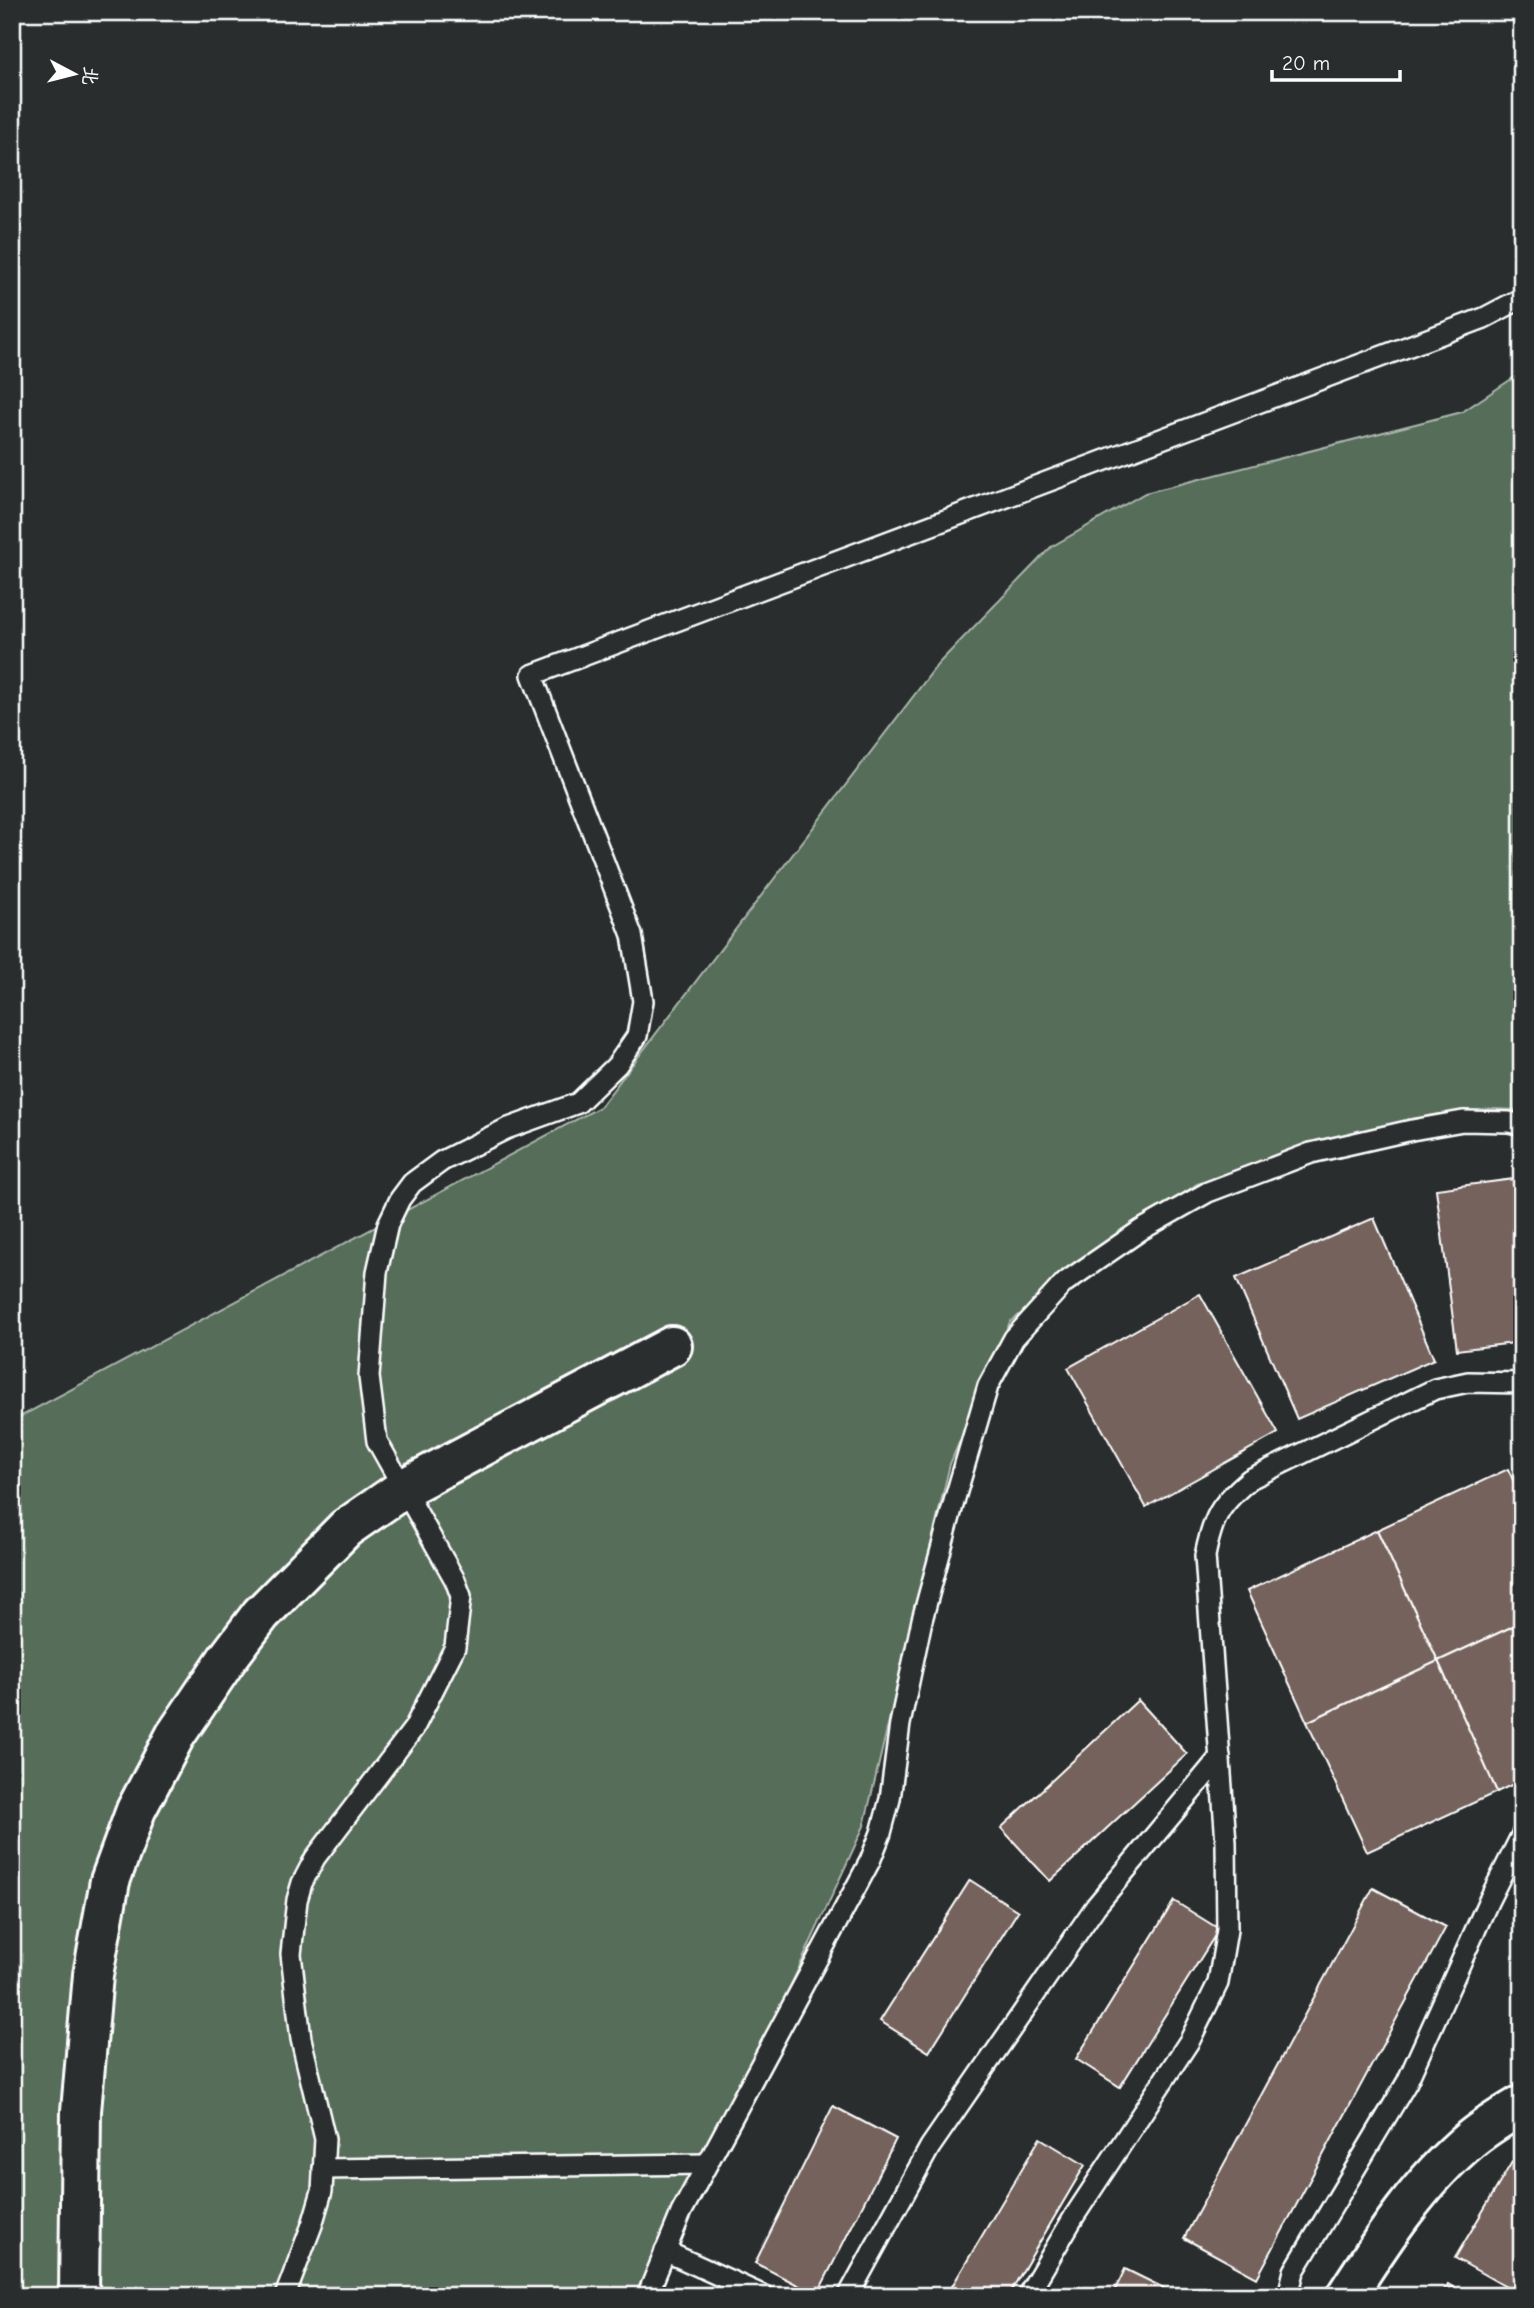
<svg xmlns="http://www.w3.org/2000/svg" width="1534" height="2308" viewBox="0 0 1534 2308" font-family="'Comic Neue','LXGW WenKai TC',sans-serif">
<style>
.green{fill:#566d5a;stroke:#aab6ac;stroke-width:2}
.building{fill:#74625b;stroke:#fff;stroke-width:2}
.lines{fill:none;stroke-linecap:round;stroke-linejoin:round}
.lane-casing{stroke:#fff;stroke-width:24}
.street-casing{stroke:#fff;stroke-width:44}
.lane{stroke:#2a2d2e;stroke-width:19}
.street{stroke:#2a2d2e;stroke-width:38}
</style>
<rect width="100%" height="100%" fill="#2a2d2e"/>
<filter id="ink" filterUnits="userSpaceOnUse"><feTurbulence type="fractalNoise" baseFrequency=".0143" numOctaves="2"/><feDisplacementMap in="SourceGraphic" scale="14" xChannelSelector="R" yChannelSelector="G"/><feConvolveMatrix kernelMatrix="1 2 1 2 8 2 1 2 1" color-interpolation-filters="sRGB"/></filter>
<g filter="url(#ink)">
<path class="green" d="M1522 372V1110L1488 1109 1197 1184 1010 1322 950 1464 864 1826 648 2296H12V1421L600 1107 938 664 1051 547 1145 493 1462 412Z"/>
<g class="building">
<path d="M1522 1178V1342L1457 1350 1436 1189Z"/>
<path d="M1374 1218 1434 1359 1297 1419 1236 1278Z"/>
<path d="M1200 1294 1278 1433 1146 1507 1068 1368Z"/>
<path d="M1508 1469 1522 1499V1622L1438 1661 1377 1530Z"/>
<path d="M1377 1530 1438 1661 1307 1722 1247 1591Z"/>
<path d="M1522 1622V1780L1497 1792 1438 1661Z"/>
<path d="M1438 1661 1497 1792 1367 1852 1307 1722Z"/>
<path d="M1138 1700 1187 1754 1050 1881 1001 1828Z"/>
<path d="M970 1880 1018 1911 929 2052 880 2021Z"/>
<path d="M1373 1888 1446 1927 1257 2278 1184 2238Z"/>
<path d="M1174 1901 1219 1929 1120 2087 1076 2059Z"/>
<path d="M833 2106 896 2139 817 2295 755 2263Z"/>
<path d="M1040 2138 1085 2165 1008 2296H964L951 2288Z"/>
<path d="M1512 2162 1522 2168V2296L1455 2258Z"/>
<path d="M1125 2269 1180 2296H1112Z"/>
<path d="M1448 2284 1466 2296H1440Z"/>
</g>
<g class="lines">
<g class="lane-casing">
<g id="lane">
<path d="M323 2169 707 2164"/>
<path d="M665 2251 764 2296"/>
<path d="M285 2296 312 2225 322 2191 325 2139 301 2039 291 1954 297 1900 302 1883 315 1858 414 1728 455 1647 461 1596 455 1580 377 1441 369 1377 377 1272 388 1224 400 1199 412 1183 442 1161 506 1129 578 1103 617 1065 637 1036 643 1001 632 935 532 675 1484 318 1522 298"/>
<path d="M647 2296 681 2213 870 1861 881 1833 890 1799 900 1724 922 1620 955 1498 988 1386 1014 1338 1064 1283 1141 1230 1208 1192 1311 1153 1412 1130 1463 1121 1509 1122 1522 1125"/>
<path d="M848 2296 930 2147 1096 1906 1220 1757"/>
<path d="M1027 2296 1075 2215 1190 2040 1218 1983 1227 1930 1226 1842 1205 1556C1213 1517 1219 1505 1250 1479L1435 1389 1468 1382 1522 1383"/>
<path d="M1288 2296 1294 2271 1407 2082 1488 1902 1522 1834"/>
</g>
</g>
<g class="street-casing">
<g id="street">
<path d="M79 2296 81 2111 93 1975 110 1881 136 1810 175 1736 227 1659 261 1614 346 1528 404 1488 672 1346"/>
<path d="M1346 2296C1382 2240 1420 2181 1472 2138 1487 2126 1505 2115 1522 2105"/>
</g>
</g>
<use href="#lane" class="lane"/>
<use href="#street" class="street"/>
</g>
</g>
<rect width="1534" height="2308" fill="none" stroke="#2a2d2e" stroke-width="42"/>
<rect x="21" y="21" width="1492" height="2266" fill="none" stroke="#fff" stroke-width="2.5" filter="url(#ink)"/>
<g transform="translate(74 74) rotate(97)" stroke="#2a2d2e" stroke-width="5" paint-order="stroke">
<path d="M0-5L12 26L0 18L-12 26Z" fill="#ffffff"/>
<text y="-10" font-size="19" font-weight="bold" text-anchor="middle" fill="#ffffff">北</text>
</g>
<path d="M1272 70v10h128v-10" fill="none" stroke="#ffffff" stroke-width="3.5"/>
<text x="1282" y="70" font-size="21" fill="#ffffff" stroke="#2a2d2e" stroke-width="5" paint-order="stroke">20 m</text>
</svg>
